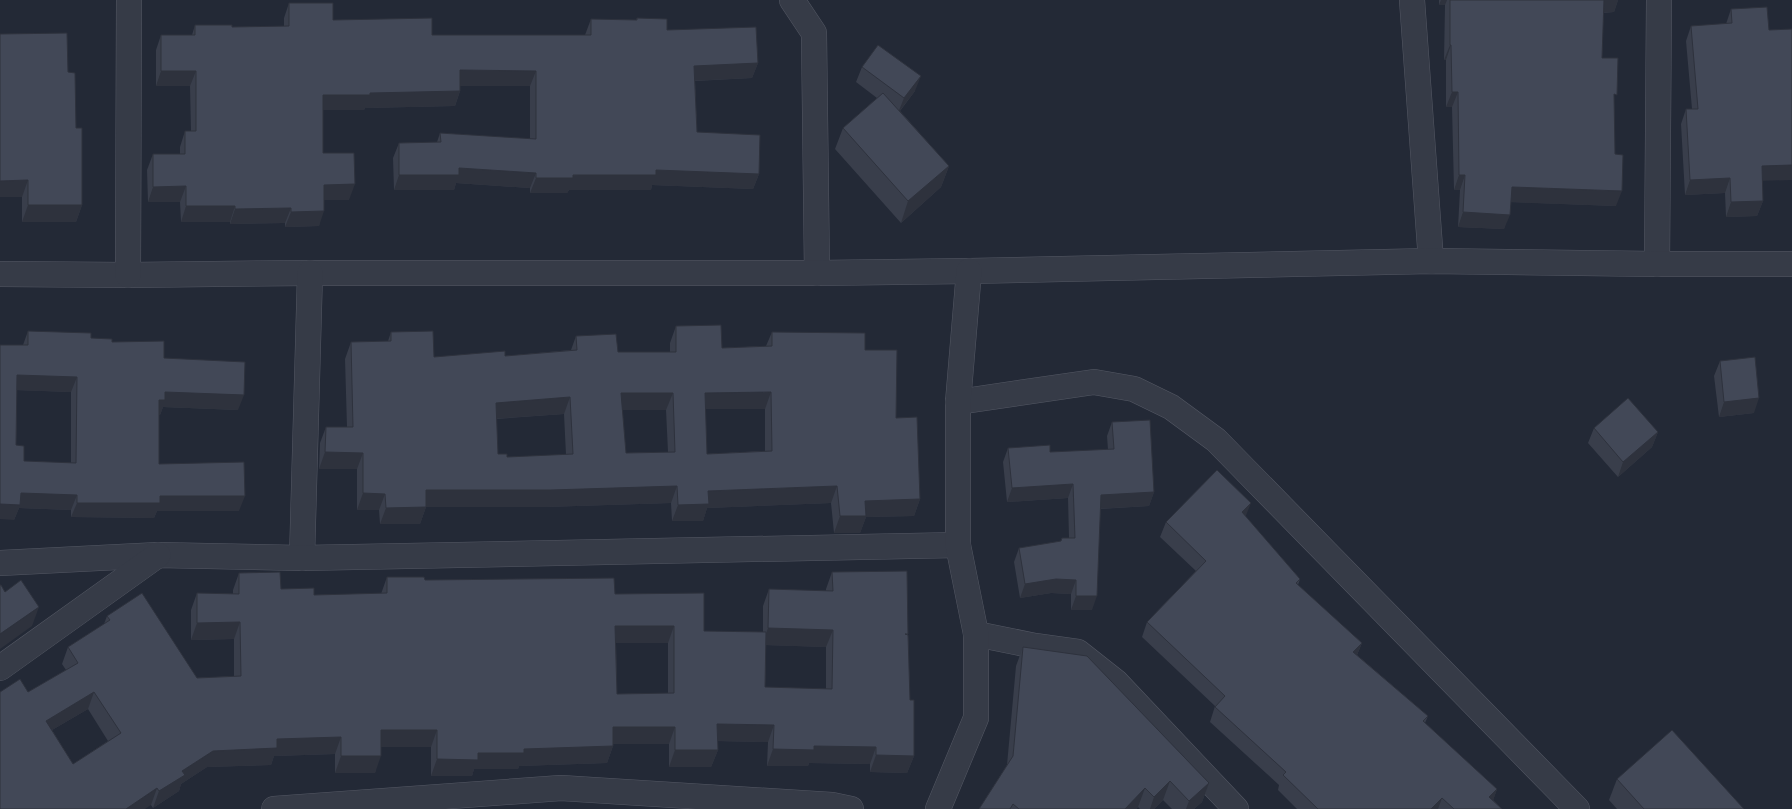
<svg xmlns="http://www.w3.org/2000/svg" width="1792" height="809" viewBox="0 0 1792 809" font-family="Raleway,sans-serif">
<style>
.lines{fill:none;stroke-linecap:round;stroke-linejoin:round}
.minor-casing{stroke:#545864;stroke-width:26}
.minor{stroke:#363b47;stroke-width:25}
.wall{fill:#393e4b;fill-rule:evenodd}
.shaded-wall{fill:#2e323d}
.building{fill:#424857;stroke:#2e323d;fill-rule:evenodd}
</style>
<rect width="100%" height="100%" fill="#232936"/>
<g class="lines">
<g class="minor-casing">
<g id="minor">
<path d="M792 0 814 33 817 273"/>
<path d="M1412 0 1431 261"/>
<path d="M1657 264 1659 0"/>
<path d="M0 274 128 275 310 273H817L969 271 1431 261 1657 264H1792"/>
<path d="M128 275 129 0"/>
<path d="M958 402 1094 382 1134 389 1171 407 1216 440 1577 809"/>
<path d="M302 558 310 273"/>
<path d="M0 563 158 555 302 558 958 545"/>
<path d="M976 634 1035 646 1078 652 1116 682 1236 809"/>
<path d="M0 668 158 555"/>
<path d="M274 809 561 788 832 805 851 809"/>
<path d="M938 809 976 718V634L958 545V402L969 271"/>
</g>
</g>
<use href="#minor" class="minor"/>
</g>
<g class="wall">
<path d="M1439 0H1618L1614 12 1603 13 1602 58 1614 101 1616 206 1511 202 1504 229 1458 227 1460 190H1454L1452 107H1446V60H1444L1445 5H1439Z"/>
<path d="M289 3 333 20 432 35H585L591 19 636 20 637 18 667 30 758 63 752 78 695 81 697 132 759 174 753 189 652 185 651 190H569L567 193H530V188L456 183 454 190H394L393 158 399 143 437 142 440 133 530 139V86H460V91L455 106 365 108 364 110H323V153L349 200H324L319 226 285 227V223L230 224V222H181L180 202H148L147 170 153 154H180V147L185 131H191L190 86H156V50L161 35H192L195 25 232 27H284V18Z"/>
<path d="M1731 9 1762 180 1763 201 1757 216 1726 217 1725 193 1685 195 1681 124 1686 109H1692L1686 41 1691 26 1726 24Z"/>
<path d="M0 34 68 72 76 128 82 205 76 222H22V197H0Z"/>
<path d="M862 67 915 91 900 111 949 166 941 187 901 223 835 149 843 128 877 98 856 82Z"/>
<path d="M676 326 722 348 766 346 772 332 865 350 896 418 920 499 914 516 866 517 860 533H834L831 503 707 508 703 521H672L671 503 545 507H426L420 524H380L379 510H357V469H319L320 443 326 427H347L345 359 351 342 388 341 391 332 434 357 505 356 571 350 576 336 618 352H670V343ZM705 409H765V451L707 454ZM622 410H666L668 452 626 453ZM564 414 566 455 507 457 498 454 496 419Z"/>
<path d="M28 331 91 338 112 342 164 358 238 410 163 407 160 415H159V464L239 511H157L154 518 71 517V510L19 508 14 520 0 345H23ZM17 390 71 392V463L24 461 16 445Z"/>
<path d="M1720 361 1754 413 1719 417 1714 376Z"/>
<path d="M1112 422 1154 492 1149 506 1100 509 1092 610H1071V594L1051 593 1020 598 1014 562 1019 548 1060 542 1062 538H1069L1068 498 1007 502 1003 462 1008 448 1050 452 1108 450 1107 436Z"/>
<path d="M1594 428 1658 432 1652 447 1618 477 1588 443Z"/>
<path d="M1246 517 1300 579 1298 585 1362 643 1357 655 1428 716 1425 723 1497 789 1493 800 1502 809H1297L1278 790 1279 785 1210 722 1215 706 1142 637 1147 622 1196 571 1160 537 1166 522Z"/>
<path d="M832 572 908 634 910 700 914 756 907 773 870 772V764L809 763 808 766H767L768 742 718 741V750L711 767H669V744H613V746L607 763 519 766 518 769H474L472 776H431V747H381L375 773H335V754L274 756 271 765 207 767 181 784 179 791 153 808 151 805 0 809 28 692 66 670 62 664 68 647 104 624 107 616 197 678 234 676V639L191 640V610L197 593 233 594V590L239 573 281 589 314 595 381 594 387 577 615 594 704 631 763 632V606L769 589 826 591V589ZM616 643H668V693L617 694ZM766 645 826 647V689L765 687ZM88 709 108 741 73 764 52 730Z"/>
<path d="M1023 647 1209 783 1202 802 1194 809H1172L1163 800 1154 809H1140L1138 807 1136 809H979L1007 765 1016 666Z"/>
<path d="M1617 779 1744 809H1617L1609 800Z"/>
</g>
<g class="shaded-wall">
<path d="M1441 0H1447L1445 5H1439Z"/>
<path d="M1603 0H1618L1614 12 1598 13Z"/>
<path d="M1450 45H1451L1446 60H1444Z"/>
<path d="M758 63 752 78 689 81 694 66Z"/>
<path d="M460 70 536 71 530 86H454Z"/>
<path d="M161 71H196L190 86H156Z"/>
<path d="M921 76 915 91 898 113 904 98Z"/>
<path d="M460 91 455 106 365 108 364 110H318L323 95 370 93Z"/>
<path d="M1452 92H1458L1452 107H1446Z"/>
<path d="M1792 165V180L1756 181 1762 166Z"/>
<path d="M949 166 941 187 901 223 908 201Z"/>
<path d="M459 168 536 173 530 188 456 183 454 190H394L399 175Z"/>
<path d="M656 170 759 174 753 189 652 185 651 190H569L567 193H530L536 178Z"/>
<path d="M1459 175H1465L1460 190H1454Z"/>
<path d="M1730 178 1725 193 1685 195 1690 180Z"/>
<path d="M28 180 22 197H0V181Z"/>
<path d="M355 184 349 200H319L324 185Z"/>
<path d="M186 186 180 202H148L153 187Z"/>
<path d="M1512 187 1622 191 1616 206 1506 202Z"/>
<path d="M1763 201 1757 216 1726 217 1731 202Z"/>
<path d="M28 205H82L76 222H22Z"/>
<path d="M186 206H235L230 222H181Z"/>
<path d="M291 208 285 223 230 224 235 209Z"/>
<path d="M324 211 319 226 285 227 291 212Z"/>
<path d="M1463 212 1510 215 1504 229 1458 227Z"/>
<path d="M17 375 77 377 71 392 11 390Z"/>
<path d="M165 392 244 395 238 410 163 407 160 415H153L159 400Z"/>
<path d="M771 392 765 409H699L705 393Z"/>
<path d="M621 393H673L666 410H615Z"/>
<path d="M570 397 564 414 490 419 496 403Z"/>
<path d="M1759 398 1754 413 1719 417 1724 402Z"/>
<path d="M1658 432 1652 447 1618 477 1623 462Z"/>
<path d="M325 452 363 453 357 469H319Z"/>
<path d="M1073 484 1068 498 1007 502 1012 488Z"/>
<path d="M677 486 671 503 545 507H426L420 524H380L386 508 426 490Z"/>
<path d="M837 486 831 503 707 508 703 521H672L678 505 708 491Z"/>
<path d="M1154 492 1149 506 1095 509 1101 495Z"/>
<path d="M21 493 77 495 71 510 19 508 14 520 0 519V504Z"/>
<path d="M363 493 385 494 379 510H357Z"/>
<path d="M160 496H245L239 511H157L154 518 71 517 77 503Z"/>
<path d="M920 499 914 516 866 517 860 533H834L840 516 865 501Z"/>
<path d="M1251 503 1245 518 1242 512Z"/>
<path d="M1056 579 1076 580 1071 594 1051 593 1020 598 1025 584Z"/>
<path d="M1076 596H1097L1092 610H1071Z"/>
<path d="M39 607 32 626 0 649V634Z"/>
<path d="M240 622 234 639 191 640 197 623Z"/>
<path d="M615 626H674L668 643H609Z"/>
<path d="M768 628 833 630 826 647 762 645Z"/>
<path d="M1362 643 1356 657 1353 652Z"/>
<path d="M94 692 88 709 40 737 46 721Z"/>
<path d="M717 724 774 725 768 742 711 741Z"/>
<path d="M613 727H675L669 744H607Z"/>
<path d="M381 730H437L431 747H375Z"/>
<path d="M341 737 335 754 274 756 271 765 207 767 181 784 179 791 153 808 159 791 182 771 213 751 277 739Z"/>
<path d="M613 746 607 763 519 766 518 769H474L472 776H431L437 759 478 753 524 749Z"/>
<path d="M814 746 876 747 870 764 809 763 808 766H767L773 749Z"/>
<path d="M675 750H718L711 767H669Z"/>
<path d="M876 755 914 756 907 773 870 772Z"/>
<path d="M341 756H381L375 773H335Z"/>
<path d="M1170 781 1163 800 1154 809H1150L1154 797Z"/>
<path d="M1209 783 1202 802 1194 809H1186L1189 801Z"/>
<path d="M157 788 151 805 145 809H126Z"/>
<path d="M1145 788 1138 807 1136 809H1125Z"/>
<path d="M1497 789 1492 804 1489 797Z"/>
<path d="M1442 798 1438 809H1431Z"/>
</g>
<g class="building">
<path d="M1450 0H1604L1602 58H1618L1617 95 1614 94 1615 154 1623 155 1622 191 1512 187 1510 215 1463 212 1465 175H1459L1458 92H1452L1451 45H1450Z"/>
<path d="M289 3H333V20L432 18V35H591V19L637 20V18L667 19V30L756 27 758 63 694 66 697 132 760 135 759 174 656 170V175H573V178H536V173L459 168V175H399V143L441 142 440 133 536 139V71L460 70V91L370 93V95H323V153H354L355 184 324 185V211L291 212V208L235 209V206H186V186L153 187V154H185V131H196V71H161V35H195V25H232V27L289 26Z"/>
<path d="M1767 7 1769 30 1792 29V165L1762 166 1763 201 1731 202 1730 178 1690 180 1686 109H1698L1691 26 1732 23 1731 9Z"/>
<path d="M67 33 68 72 75 73 76 128H82V205H28V180L0 181V34Z"/>
<path d="M878 45 921 76 904 98 862 67Z"/>
<path d="M883 93 949 166 908 201 843 128Z"/>
<path d="M721 325 722 348 772 346V332L865 333V350H897L896 418 917 417 920 499 865 501 866 516H840L837 486 708 491 709 504 678 505 677 486 551 490H426V507L386 508 385 494 363 493V453L325 452 326 427H353L351 342 391 341V332L433 331 434 357 505 351V356L577 350 576 336 616 334 618 352H676V326ZM771 392 772 451 707 454 705 393ZM621 393H673L675 452 626 453ZM570 397 573 454 507 457V454H498L496 403Z"/>
<path d="M28 331 91 333V338L112 339V342L164 341V358L245 362 244 395 165 392V400H159V464L244 462 245 496H160V503H77V495L21 493 20 505 0 504V345H28ZM17 375 77 377 76 463 24 461V446L16 445Z"/>
<path d="M1755 357 1759 398 1724 402 1720 361Z"/>
<path d="M1628 398 1658 432 1623 462 1594 428Z"/>
<path d="M1150 420 1154 492 1101 495 1097 596H1076V580L1056 579 1025 584 1019 548 1061 541 1062 538H1075L1073 484 1012 488 1008 448 1050 445V452L1114 449 1112 422Z"/>
<path d="M1217 470 1251 503 1242 512 1300 579 1296 583 1362 643 1353 652 1428 716 1423 721 1497 789 1489 797 1502 809H1454L1442 798 1431 809H1318L1283 775 1286 772 1215 707 1225 696 1147 622 1206 561 1166 522Z"/>
<path d="M907 571 908 634H905L908 635 910 700H914V756L876 755V747L814 746V750L773 749 774 725 717 724 718 750H675V727H613V746L524 749V753H478V760L437 759V730H381V756H341V737L277 739V748L213 751 182 771 185 775 159 791 157 788 126 809H0V692L20 679 28 692 78 663 68 647 110 620 107 616 142 593 197 678 241 676 240 622 197 623V593L239 594V573L280 572 281 589 314 588V595L387 593V577H424L425 580 614 578 615 594 704 593V631L766 632 765 687 832 689 833 630 768 628 769 589 833 591 832 572ZM615 626H674V693L617 694ZM94 692 121 733 73 764 46 721Z"/>
<path d="M21 580 39 607 0 634V585H1L5 592Z"/>
<path d="M1023 647 1087 656 1209 783 1189 801 1170 781 1154 797 1145 788 1125 809H1019L1013 804 1010 809H979L1013 756Z"/>
<path d="M1672 730 1744 809H1644L1617 779Z"/>
</g>
</svg>
